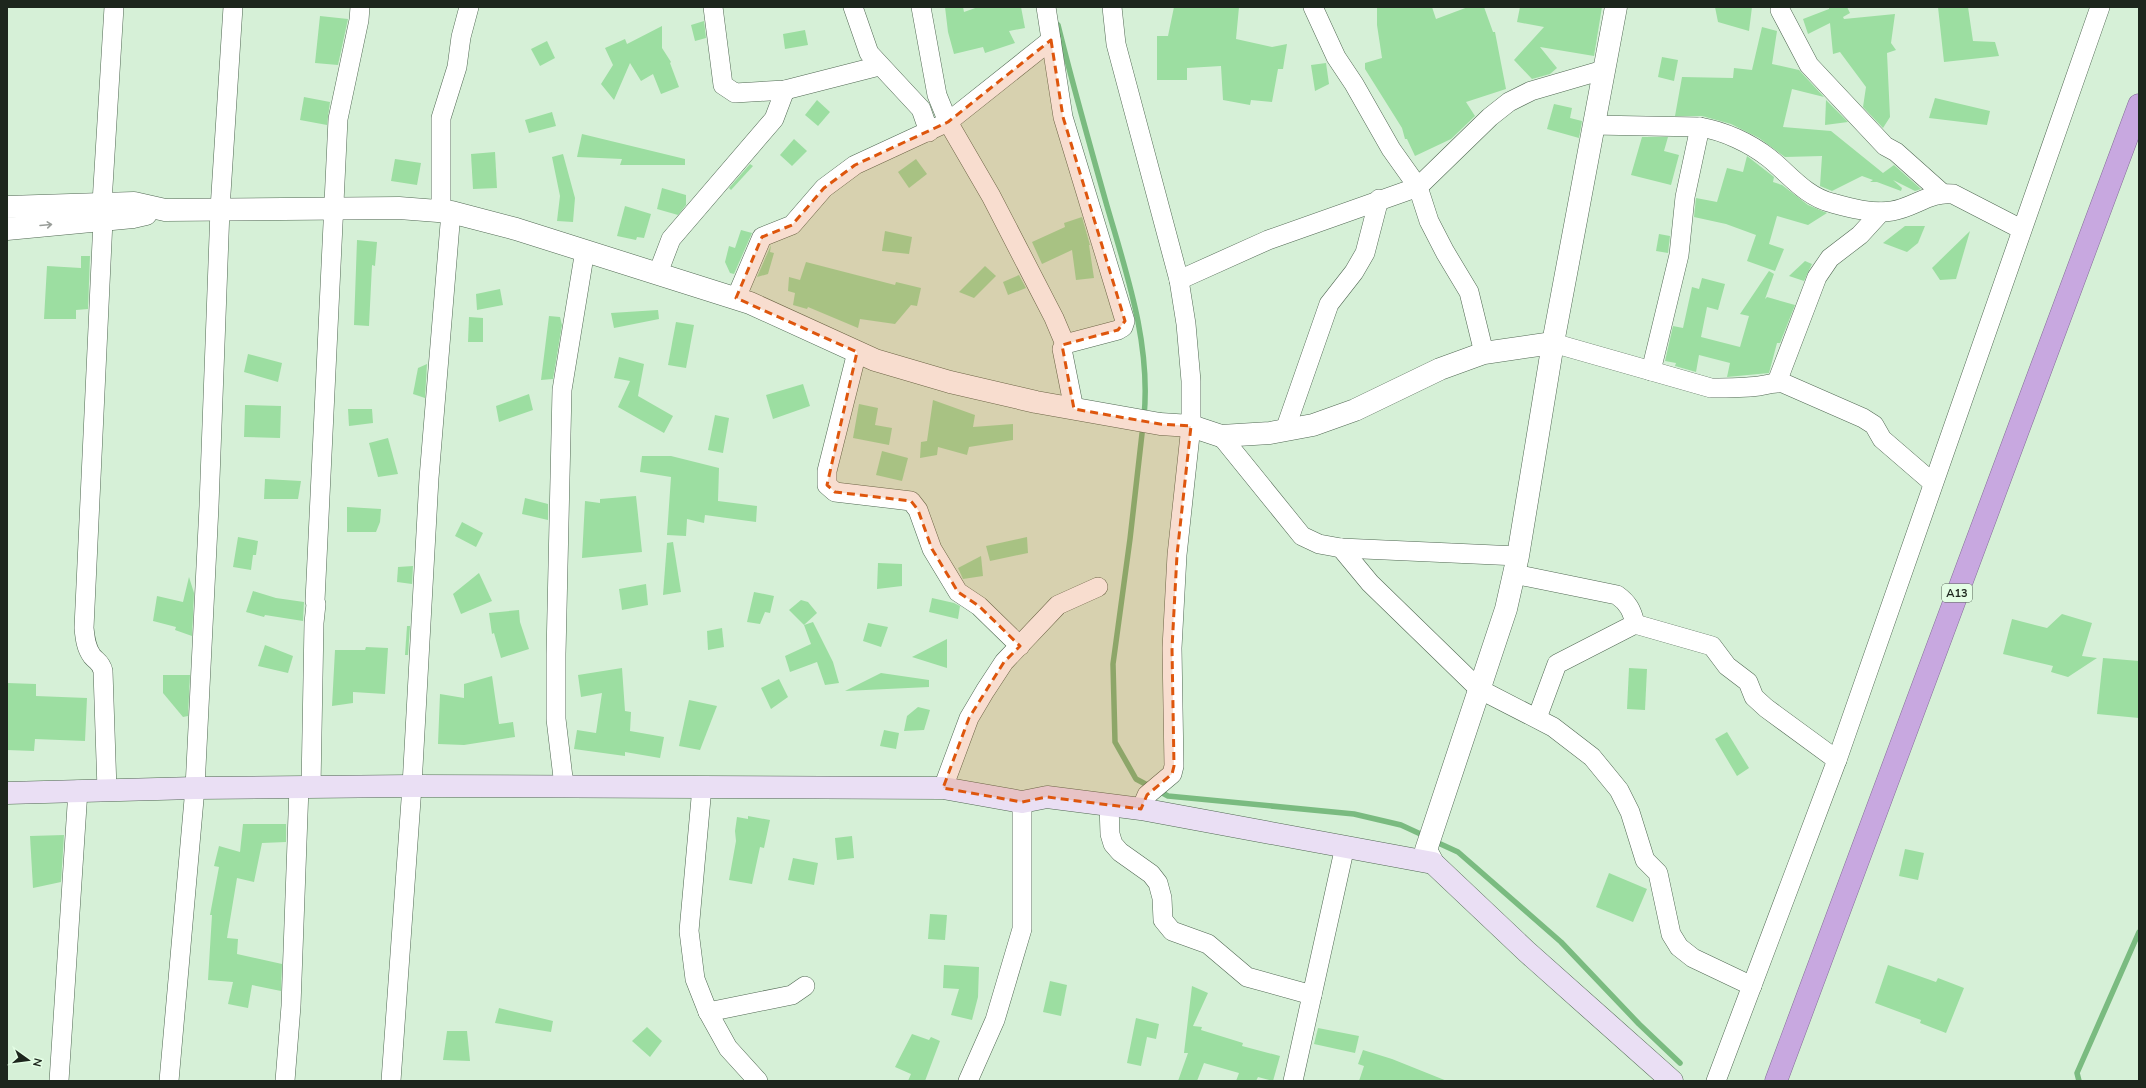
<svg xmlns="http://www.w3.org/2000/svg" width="2146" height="1088" viewBox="0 0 2146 1088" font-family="'Nunito Sans',sans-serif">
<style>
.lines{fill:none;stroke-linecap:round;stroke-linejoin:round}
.stream{stroke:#7abb80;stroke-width:5.5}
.building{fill:#9cdea1}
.minor-casing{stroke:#516853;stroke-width:20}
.tertiary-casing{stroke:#516853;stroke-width:23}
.secondary-casing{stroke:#516853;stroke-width:23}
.trunk-casing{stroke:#836d97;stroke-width:23}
.minor{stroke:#fff;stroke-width:19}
.tertiary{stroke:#fff;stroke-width:22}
.secondary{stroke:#eadff4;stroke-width:22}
.trunk{stroke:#c8a8e0;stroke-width:22}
.oneway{stroke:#999d99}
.marked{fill:#de560d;fill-opacity:0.2;stroke:#de560d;stroke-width:3;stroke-dasharray:8 5;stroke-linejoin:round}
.labels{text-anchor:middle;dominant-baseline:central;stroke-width:3.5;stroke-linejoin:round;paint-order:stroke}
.shield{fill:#e3fde4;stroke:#586659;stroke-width:1}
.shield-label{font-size:11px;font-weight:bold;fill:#1d261d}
</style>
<rect width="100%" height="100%" fill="#d6f0d7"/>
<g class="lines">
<g class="stream">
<path d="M1058 25C1073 86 1090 146 1107 206 1127 275 1151 344 1144 417"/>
<path d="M1143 425 1130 539 1113 664 1115 742 1136 779 1168 796 1354 814 1401 825 1427 837"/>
<path d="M1434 841 1458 852 1561 942 1639 1024 1680 1063"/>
<path d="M2079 1081 2077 1073 2139 932"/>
</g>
</g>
<g class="building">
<path d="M945 7H963L964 12 978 7H1021L1025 28 1009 31 1015 43 985 53 983 47 954 54 948 32Z"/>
<path d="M1174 7H1239L1236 39 1272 47 1287 44 1283 69H1278L1272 102 1251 100 1250 105 1223 100 1221 66 1187 68V80H1157V36H1168Z"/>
<path d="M1377 7H1432L1436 19 1468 7H1484L1493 32H1495L1506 89 1466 102 1475 116 1451 139 1415 156 1407 139H1405L1402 128 1365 69V63L1382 58 1377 25Z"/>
<path d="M1520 7H1602L1594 56 1540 47 1557 68 1550 74 1532 79 1514 60 1544 27 1517 22Z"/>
<path d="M1715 7H1752L1749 31 1718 22Z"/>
<path d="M1829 7H1847L1850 13 1843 17 1844 19 1895 14 1891 43 1896 50 1887 53 1890 117 1883 128 1863 107 1866 87 1840 52 1833 54 1830 23 1808 34 1803 19 1829 9Z"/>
<path d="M1938 7H1968L1973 41 1995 42 1999 56 1944 62Z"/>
<path d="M320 16 348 19 338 65 315 63Z"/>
<path d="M704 21 706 38 695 41 691 25Z"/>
<path d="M662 26V48L671 62 670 63 679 87 661 94 653 74 641 81 630 63 614 100 601 84 613 65 605 48 625 39 627 44Z"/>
<path d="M1762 27 1777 31 1772 64 1799 70 1824 97 1792 89 1783 127 1831 131 1883 173 1894 165 1921 189 1915 191 1893 180 1902 188 1901 191 1877 182H1870L1873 180 1862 176 1832 191 1820 186 1822 156 1785 157 1759 138 1731 124 1702 116H1675L1682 77 1733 78 1734 68 1752 70Z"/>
<path d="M805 30 808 45 785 49 783 34Z"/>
<path d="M547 41 555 58 540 66 531 49Z"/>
<path d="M1662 57 1678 60 1674 81 1658 77Z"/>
<path d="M1326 63 1329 84 1315 91 1311 65Z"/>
<path d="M304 97 330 102 327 125 300 120Z"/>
<path d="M1935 98 1990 111 1987 125 1929 118Z"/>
<path d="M817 100 830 112 818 126 805 115Z"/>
<path d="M1826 100 1848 122 1825 125Z"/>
<path d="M1554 104 1572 108 1570 118 1582 121 1579 138 1547 129Z"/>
<path d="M552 112 556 126 529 133 525 120Z"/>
<path d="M582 134 685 159V165H620L622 159 577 157Z"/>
<path d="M1642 137H1668L1664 151 1679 155 1671 185 1631 175Z"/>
<path d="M794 139 807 151 792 166 780 155Z"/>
<path d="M495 152 497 188 473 189 471 154Z"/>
<path d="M563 154 575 198 573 222 557 221 560 196 552 157Z"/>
<path d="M1747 156 1774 177 1773 182 1782 185 1808 205 1827 213 1808 225 1777 216 1769 244 1784 249 1775 271 1747 261 1756 235 1726 224 1694 217 1696 198 1717 202 1727 168 1743 172Z"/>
<path d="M395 159 421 163 417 185 391 181Z"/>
<path d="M916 159 927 174 909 188 898 172Z"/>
<path d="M750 164 753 166 731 190 729 188Z"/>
<path d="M662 188 686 195V205L678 215 657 209Z"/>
<path d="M625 206 651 214 644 238 637 237 636 240 617 236Z"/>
<path d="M1082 217 1090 245H1089L1094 278 1076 280 1072 250 1042 264 1032 242 1065 227 1064 223Z"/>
<path d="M1905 226H1925L1918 243 1907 252 1883 243Z"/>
<path d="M741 230 752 233 734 274 730 273 725 262 729 246 735 248Z"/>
<path d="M885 231 912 237 909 254 882 251Z"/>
<path d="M1970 231 1956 279 1940 280 1932 268Z"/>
<path d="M1659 234 1670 236 1668 253 1656 251Z"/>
<path d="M357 240 377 242 375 266 372 265 369 326 354 325Z"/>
<path d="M771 245 770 252 774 253 768 274 757 277Z"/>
<path d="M81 256H90L88 309 76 310V319H44L47 266 81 268Z"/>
<path d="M1805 261 1812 264 1804 281 1789 276Z"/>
<path d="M806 262 895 285 896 282 921 288 917 306 911 305 895 324 860 319 858 328 808 307 807 309 793 305 795 293 788 291 789 277 800 280Z"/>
<path d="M985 266 996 276 974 298 959 292Z"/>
<path d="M1769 271 1774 274 1765 299 1767 297 1795 305 1780 343H1777L1769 373 1727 377 1730 363 1699 355 1696 372 1675 366 1676 363 1665 361 1673 326 1683 328 1692 287 1699 289 1702 278 1725 284 1718 310 1707 307 1701 337 1740 347 1749 316 1740 314Z"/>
<path d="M1019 275 1026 288 1008 295 1003 282Z"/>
<path d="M500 289 503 305 477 310 476 294Z"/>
<path d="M658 310 659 319 614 328 611 313Z"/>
<path d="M549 316 560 317 562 325 553 379 541 380Z"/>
<path d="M469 317 483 318V342H468Z"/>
<path d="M676 322 694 325 686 368 668 365Z"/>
<path d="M248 354 282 363 278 382 244 372Z"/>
<path d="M619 357 644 364 638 396 673 416 664 433 618 407 630 381 614 378Z"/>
<path d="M427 364 425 398 413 394 418 368Z"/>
<path d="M803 384 810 406 773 419 766 395Z"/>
<path d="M529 394 533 410 499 422 496 406Z"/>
<path d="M933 400 975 415 973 427 1013 424V440L969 447 967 455 938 447 937 455 920 458 921 442 927 441Z"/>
<path d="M859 404 878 408 875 425 892 428 889 445 853 438Z"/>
<path d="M245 405 281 406 280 438 244 437Z"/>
<path d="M348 409H372L373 423 349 426Z"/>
<path d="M715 415 729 418 723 453 708 450Z"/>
<path d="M388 438 398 474 378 477 369 443Z"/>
<path d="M882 451 908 458 902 481 876 475Z"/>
<path d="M642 456H671L719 468 718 501 757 506 756 522 705 515 704 523 687 519 686 536 667 535 671 477 640 472Z"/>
<path d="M265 479 301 481 298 499H264Z"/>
<path d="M636 496 642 552 582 558 585 501 600 503V499Z"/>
<path d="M525 498 548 504V520L522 514Z"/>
<path d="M347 507 381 509 380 522 376 532H347Z"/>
<path d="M462 522 483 533 476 547 455 536Z"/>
<path d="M238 537 258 541 256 555H253L251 570 233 567Z"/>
<path d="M1027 537 1028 553 990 561 986 546Z"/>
<path d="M673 542 681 592 663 595 667 543Z"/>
<path d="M981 556 983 576 963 579 958 568Z"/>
<path d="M878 563 902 564V586L877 589Z"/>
<path d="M413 566 412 584 397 582 398 567Z"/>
<path d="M479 573 492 601 461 614 453 594Z"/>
<path d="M189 577 194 593 192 636 175 630 176 627 153 621 157 596 183 602Z"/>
<path d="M646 584 648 605 622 610 619 589Z"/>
<path d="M253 591 276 598 304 602 303 621 265 615 264 617 246 612Z"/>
<path d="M754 592 774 596 770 613 765 612 760 624 747 622Z"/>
<path d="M932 598 954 603 960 606 958 619 929 612Z"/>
<path d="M801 600 808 602 817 613 804 625 789 610Z"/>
<path d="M519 610 520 622 529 649 501 658 494 633 492 634 489 613Z"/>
<path d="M2062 614 2092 623 2082 656 2097 658 2068 677 2051 672 2053 666 2003 654 2012 619 2047 628Z"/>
<path d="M813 622 833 662 839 683 825 685 817 662 790 672 785 656 811 644 804 625Z"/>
<path d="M868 623 888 627 881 647 863 641Z"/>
<path d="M407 626H410L408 655H405Z"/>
<path d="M722 628 724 647 708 650 707 631Z"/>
<path d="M947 639V668L912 657Z"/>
<path d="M265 645 293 656 288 673 258 666Z"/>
<path d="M366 647 388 648 385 694 353 692V703L332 706 335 650H365Z"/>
<path d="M2103 658 2139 661V718L2097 714Z"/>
<path d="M622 668 625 711 631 712 630 731 664 737 660 758 625 752V756L574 749 577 730 596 733 602 693 581 697 578 675Z"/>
<path d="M1629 668 1647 669 1645 710 1627 709Z"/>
<path d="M881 673 929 680V687L845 691Z"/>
<path d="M163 675H190L188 716 183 717 163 693Z"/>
<path d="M492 676 499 724 513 722 515 737 464 745 438 744 440 694 464 698V684Z"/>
<path d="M779 679 788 697 771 709 761 688Z"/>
<path d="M7 683 36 684V696L87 698 85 741 35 739 34 751 7 750Z"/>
<path d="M689 700 717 706 700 750 679 746Z"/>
<path d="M918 707 930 710 924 730 904 731 907 716Z"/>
<path d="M884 730 899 733 896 749 880 746Z"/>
<path d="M1727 732 1749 768 1737 776 1715 739Z"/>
<path d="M748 816 770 820 764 848 760 847 752 884 729 880 736 841 735 831 737 817 748 819Z"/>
<path d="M243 824H286V842L262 843 254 882 237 878 227 938 238 939 237 954 282 964 281 991 252 985 248 1008 228 1004 233 982 208 980 212 915H210L219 867 214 866 219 846 240 852Z"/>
<path d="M64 835 61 882 33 888 30 836Z"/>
<path d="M852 836 854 858 837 860 835 838Z"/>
<path d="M1905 849 1924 853 1918 880 1899 876Z"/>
<path d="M793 858 818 863 814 885 788 880Z"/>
<path d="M1609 873 1647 889 1633 922 1596 907Z"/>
<path d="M930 914 947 915 945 940 928 939Z"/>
<path d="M944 965 979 967 978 997 972 1020 951 1015 959 989 943 988Z"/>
<path d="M1888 965 1936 982 1938 978 1964 988 1946 1033 1920 1023 1921 1020 1875 1003Z"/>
<path d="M1050 981 1067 985 1061 1016 1043 1012Z"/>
<path d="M1192 986 1208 993 1193 1026 1202 1027 1201 1030 1243 1043 1242 1046 1280 1056 1273 1081 1258 1077 1256 1081H1236L1239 1073 1204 1063 1197 1081H1178L1188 1053H1184Z"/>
<path d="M499 1008 553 1021 551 1032 495 1023Z"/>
<path d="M1136 1018 1159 1024 1156 1039 1147 1037 1141 1066 1127 1063Z"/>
<path d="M647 1027 662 1041 650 1057 632 1041Z"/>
<path d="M1318 1028 1359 1036 1355 1053 1314 1044Z"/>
<path d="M447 1031H467L470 1061 443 1060Z"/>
<path d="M912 1034 929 1040 931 1037 940 1041 925 1081H908L911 1074 895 1067Z"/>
<path d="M1363 1050 1392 1059 1447 1081H1359L1364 1066 1358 1064Z"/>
</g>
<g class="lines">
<g class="minor-casing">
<g id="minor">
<path d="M713 7 723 85 735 93 785 90 879 66"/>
<path d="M853 7 869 53 921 109 929 132"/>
<path d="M921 7 937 95 948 122 991 196 1054 318 1065 344"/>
<path d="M1046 7 1063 117 1125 321 1123 327 1118 330 1065 344 1062 349 1074 409"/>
<path d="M1112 7 1116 44 1179 280 1186 324 1191 381V426L1177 555 1172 648 1174 766 1172 774 1147 795 1141 809"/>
<path d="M1313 7 1336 57 1354 84 1391 149 1418 187 1429 221 1445 252 1469 292 1484 353"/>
<path d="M1780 10 1809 65 1885 146 1896 152 1942 193"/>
<path d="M1593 125 1700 127C1724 131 1750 143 1769 158 1789 174 1806 197 1832 203 1850 208 1873 214 1892 211 1913 208 1931 191 1953 194L2021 229"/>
<path d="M102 203 114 7"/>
<path d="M441 211V118L457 67 461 37 469 7"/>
<path d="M103 220 84 628C85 638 86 648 92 656 97 662 101 662 103 671L107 790"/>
<path d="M658 273 671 239 774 119 785 90"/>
<path d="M1179 280 1268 240 1418 187 1490 117 1509 102 1531 91 1603 70"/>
<path d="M736 298 762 237 792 225 824 188 855 165 948 122 1051 40"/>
<path d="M1553 343 1711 388C1727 388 1743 388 1759 386 1767 385 1775 382 1783 383L1863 418 1874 425 1882 439 1933 483"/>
<path d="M857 352 827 471V485L835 492 911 501 918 510 932 549 958 592 979 606 1020 646"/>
<path d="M1651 371 1679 255 1685 197 1700 127"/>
<path d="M1777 382 1817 277 1830 258 1860 235 1881 212"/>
<path d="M1285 430 1329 304 1354 272 1365 253 1379 199"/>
<path d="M1221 436 1302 536 1319 544 1341 548 1518 556"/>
<path d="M1341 548 1370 583 1479 689 1553 727 1592 757 1619 790 1630 812 1645 860 1658 873 1671 934 1679 947 1693 958 1752 986"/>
<path d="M1514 574 1617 595C1628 603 1632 610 1635 624"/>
<path d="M1537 718 1557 664 1635 624 1712 646 1727 666 1748 682 1754 697 1766 708 1837 760"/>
<path d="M564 786 556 719V654L562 390 585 250"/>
<path d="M311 787 314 623 316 604 315 601 338 119 359 20 360 7"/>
<path d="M702 787 689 931 695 979 708 1012 728 1048 758 1081"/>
<path d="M943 788 969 718 985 691 1004 662 1058 605 1098 587"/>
<path d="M1109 805 1110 834 1113 844 1120 852 1151 874 1158 883 1162 898 1163 920 1172 931 1208 944 1247 977 1312 995"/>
<path d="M708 1012 792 995 805 986"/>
<path d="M59 1081 78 790"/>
<path d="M169 1081 195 788 209 506 220 209 233 7"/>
<path d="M285 1081 291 1006 299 787"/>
<path d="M391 1081 412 786 429 478 451 212"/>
<path d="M968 1081 995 1020 1022 929V802"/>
<path d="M1293 1081 1345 846"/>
<path d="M1716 1081 1837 760 2100 7"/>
</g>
</g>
<g class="tertiary-casing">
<g id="tertiary">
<path d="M7 207 134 203 165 210 399 208 451 212 516 229 750 303 875 360 950 382 1036 402 1160 424 1191 426 1221 436 1270 433 1313 425 1355 410 1440 369 1484 353 1553 343"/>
<path d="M7 229 133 217 146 214"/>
<path d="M1433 863 1426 850 1506 609 1518 556 1553 343 1616 7"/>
</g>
</g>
<g class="secondary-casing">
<path id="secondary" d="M7 793 195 788 412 786 943 788 1022 802 1047 797 1141 809 1433 863 1526 951 1672 1081"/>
</g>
<g class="trunk-casing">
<path id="trunk" d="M1776 1081 2139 105"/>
</g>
<use href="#minor" class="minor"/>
<use href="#tertiary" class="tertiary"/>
<use href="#secondary" class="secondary"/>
<use href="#trunk" class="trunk"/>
</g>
<defs><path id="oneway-shaft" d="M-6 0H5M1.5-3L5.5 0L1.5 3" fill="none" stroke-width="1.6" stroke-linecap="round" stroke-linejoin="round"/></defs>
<use class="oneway" href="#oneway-shaft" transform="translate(46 225) rotate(-5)"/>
<path class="marked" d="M1051 40 1063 117 1125 321 1118 330 1062 345 1074 409 1160 424 1191 426 1177 555 1172 648 1174 766 1172 774 1147 795 1141 809 1047 797 1022 802 943 788 969 718 1004 662 1020 646 979 606 958 592 932 549 918 510 911 501 835 492 827 485 857 352 736 298 762 237 792 225 824 188 855 165 948 122Z"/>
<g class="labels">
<rect class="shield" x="1942" y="584" width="30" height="18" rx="3"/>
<g class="shield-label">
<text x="1957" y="593">A13</text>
</g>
</g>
<rect width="2146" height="1088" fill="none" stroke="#1d261d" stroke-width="16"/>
<g transform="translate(28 1060) rotate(104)" stroke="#e3fde4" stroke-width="3" paint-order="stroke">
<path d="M0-3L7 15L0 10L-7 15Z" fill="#1d261d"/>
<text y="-6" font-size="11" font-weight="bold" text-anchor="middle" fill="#1d261d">N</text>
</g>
</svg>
